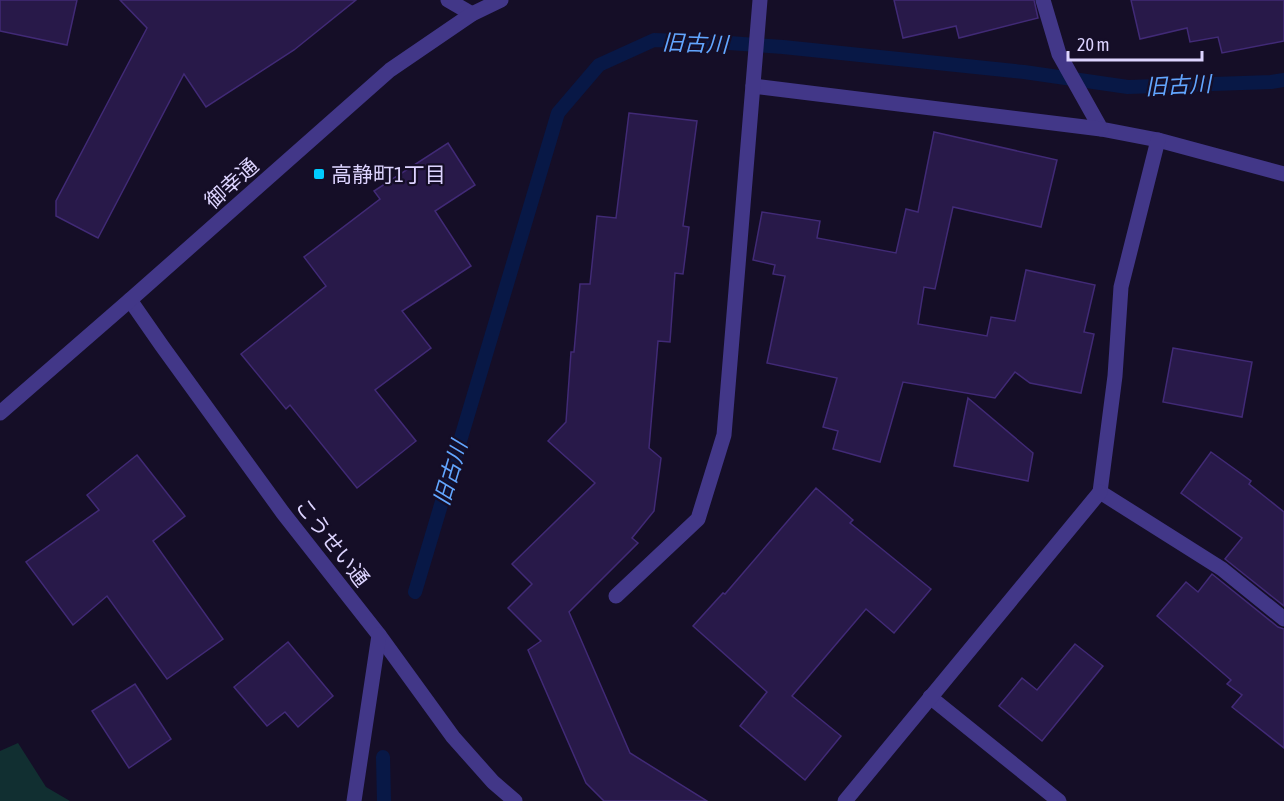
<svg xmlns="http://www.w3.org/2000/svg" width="1284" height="801" viewBox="0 0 1284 801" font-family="'Asap Condensed','Noto Sans JP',sans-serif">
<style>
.green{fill:#112f31}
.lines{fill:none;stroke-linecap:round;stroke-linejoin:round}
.stream{stroke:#081846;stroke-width:14}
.building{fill:#281949;stroke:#412a76;stroke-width:1.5}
.minor{stroke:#423788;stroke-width:15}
.poi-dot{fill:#0cf;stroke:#150e27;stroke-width:2}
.labels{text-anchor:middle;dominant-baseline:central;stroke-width:4.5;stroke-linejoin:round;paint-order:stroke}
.poi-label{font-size:21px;fill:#ddd4ff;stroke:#150e27;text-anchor:start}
.street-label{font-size:21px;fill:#ddd4ff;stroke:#150e27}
.water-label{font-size:22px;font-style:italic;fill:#62a6ff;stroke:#150e27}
</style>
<rect width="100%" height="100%" fill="#150e27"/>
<path class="green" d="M18 743 46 787 70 801H0V751Z"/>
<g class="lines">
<g class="stream">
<path d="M415 592 558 113 599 65 654 40 729 43 783 47 1024 72 1128 87 1271 82 1284 80"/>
<path d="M383 757 384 801"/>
</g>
</g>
<g class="building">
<path d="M0 0H77L67 45 0 31Z"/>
<path d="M120 0H356L294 50 206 107 184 74 98 238 56 216V201L147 28Z"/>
<path d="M894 0H1034L1038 18 959 38 956 26 903 38Z"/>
<path d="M1131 0H1284V41L1222 53 1218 37 1190 42 1187 28 1140 39Z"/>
<path d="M629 113 697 121 683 226 689 227 683 274 675 273 670 342 658 341 649 448 661 458 654 511 632 538 638 543 569 612 630 753 707 801H604L586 783 528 650 541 641 508 608 532 584 512 564 595 483 548 441 566 422 571 352H574L580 284H590L597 216 616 218Z"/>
<path d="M934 132 1057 160 1041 227 953 207 935 289 924 287 918 324 987 336 991 317 1015 321 1026 270 1095 285 1084 332 1094 334 1081 393 1030 383 1015 372 995 398 903 382 880 462 833 449 838 431 823 427 837 378 767 363 785 276 773 274 775 265 753 260 762 212 820 221 817 238 896 253 906 209 918 212Z"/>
<path d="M448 143 475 185 435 211 471 266 402 311 431 348 375 390 416 441 357 488 290 405 286 409 241 354 326 286 304 257 380 199 374 191Z"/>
<path d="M1173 348 1252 362 1242 417 1163 402Z"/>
<path d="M968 398 1033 453 1028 481 954 466Z"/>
<path d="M1211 452 1251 481 1249 484 1284 512V606L1225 559 1242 538 1181 493Z"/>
<path d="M137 455 185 516 153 541 223 639 167 679 107 596 73 625 26 562 99 510 87 495Z"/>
<path d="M816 488 853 520 850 523 931 589 894 633 866 609 792 696 841 736 805 780 740 726 767 692 693 626 723 593 725 594Z"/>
<path d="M1212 574 1278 627 1284 629V748L1232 707 1242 695 1227 684 1231 680 1157 616 1186 582 1198 592Z"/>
<path d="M288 642 333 696 298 727 285 712 267 726 234 687Z"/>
<path d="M1075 644 1103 666 1042 741 999 706 1022 678 1037 690Z"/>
<path d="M135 684 171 739 129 768 92 711Z"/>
</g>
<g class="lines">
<g class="minor">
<path d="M448 0 472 14"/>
<path d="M1043 0 1059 54 1101 129 1158 140 1284 174"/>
<path d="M753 86 1101 129"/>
<path d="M1158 140 1121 287 1115 376 1100 492 1222 569 1284 619"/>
<path d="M130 300 162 346 283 513 379 635 453 737 493 782 515 801"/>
<path d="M0 413 130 300 390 70 472 14 501 0"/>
<path d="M616 596 698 519 724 435 760 0"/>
<path d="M930 697 1059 801"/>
<path d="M354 801 379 635"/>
<path d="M845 801 1100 492"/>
</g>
</g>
<rect class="poi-dot" x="313" y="168" width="12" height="12" rx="3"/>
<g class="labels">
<g class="poi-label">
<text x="331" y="174">高静町1丁目</text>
</g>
<g class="street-label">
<text transform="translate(231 183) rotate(-42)">御幸通</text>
<text transform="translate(333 542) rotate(52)">こうせい通</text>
</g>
<g class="water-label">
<text transform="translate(695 43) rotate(2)">旧古川</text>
<text transform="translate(1178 85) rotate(-3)">旧古川</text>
<text transform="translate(450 473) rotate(-73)">旧古川</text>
</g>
</g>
<path d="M1068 51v9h134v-9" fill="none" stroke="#ddd4ff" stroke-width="3"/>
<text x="1077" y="51" font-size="18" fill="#ddd4ff" stroke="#150e27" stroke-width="4.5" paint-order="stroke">20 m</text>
</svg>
